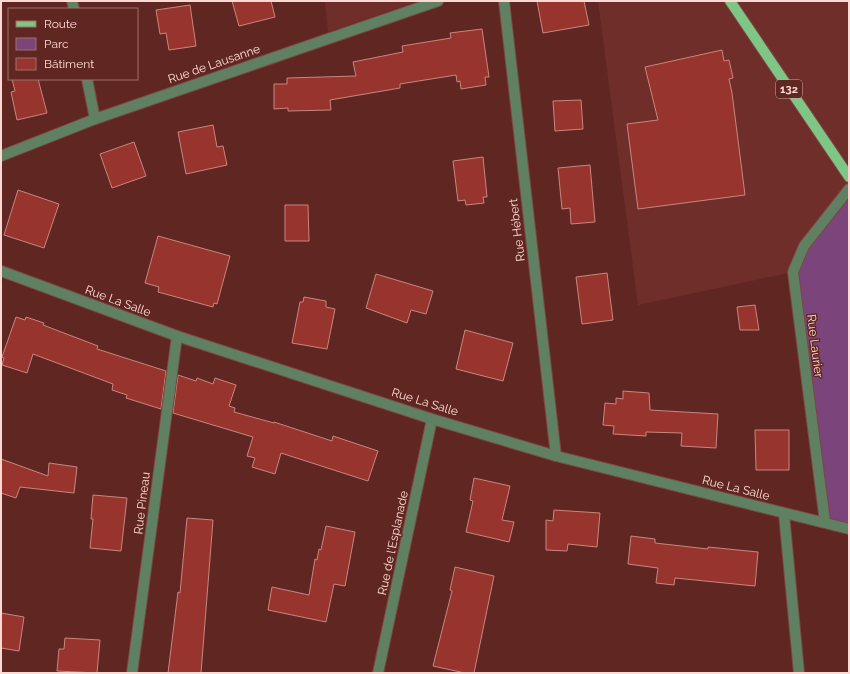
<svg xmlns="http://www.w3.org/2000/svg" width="850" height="674" viewBox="0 0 850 674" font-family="Raleway,sans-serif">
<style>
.built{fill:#6f2e29}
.green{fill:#7b447b}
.building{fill:#98342e;stroke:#c9867e}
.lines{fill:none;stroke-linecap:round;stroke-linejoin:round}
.minor-casing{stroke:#7c4742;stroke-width:12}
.major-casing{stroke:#7c4742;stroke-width:12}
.minor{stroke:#5f8162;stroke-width:10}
.major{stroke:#7ec586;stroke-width:10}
.labels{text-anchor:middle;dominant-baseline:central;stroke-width:3;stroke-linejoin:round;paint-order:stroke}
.shield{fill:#602722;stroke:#cfa49f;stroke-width:1}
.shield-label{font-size:11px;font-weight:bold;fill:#fed9d4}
.street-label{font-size:12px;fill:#fed9d4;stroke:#602722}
</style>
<rect width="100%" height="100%" fill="#602722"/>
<g class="built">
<path d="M325 1H418L328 32Z"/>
<path d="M598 1H849V189L793 272 638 305Z"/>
</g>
<path class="green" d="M849 189V529L825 522 793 272 804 246Z"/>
<g class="building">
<path d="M232 1H271L275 17 239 26Z"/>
<path d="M537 1H584L589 25 543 33Z"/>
<path d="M190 5 196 46 169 50 166 33 160 34 156 10Z"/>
<path d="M482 29 489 77H485L486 85 461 89 460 81 457 82 456 75 400 84V88L330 100 331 110 288 111V108L274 109V84H287V78L356 76 353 62 403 52 402 46 451 38 450 33Z"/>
<path d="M722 50 724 61 729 60 733 78 729 79 732 93 745 195 638 209 627 124 658 120 645 67Z"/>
<path d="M12 79H38L47 113 17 120 11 92 15 91Z"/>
<path d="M581 100 583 129 555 131 553 101Z"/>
<path d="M213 125 217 147 223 146 227 165 186 174 178 132Z"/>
<path d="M134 142 146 176 112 188 100 154Z"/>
<path d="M483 157 487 197H483L484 203 466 205 465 200 458 201 453 161Z"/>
<path d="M590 165 595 222 571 224 570 208 562 209 558 168Z"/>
<path d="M18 190 59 204 44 248 4 235Z"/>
<path d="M285 205H308L309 241H285Z"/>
<path d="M158 236 230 256 217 304 214 303 213 307 158 292 159 287 145 283Z"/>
<path d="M607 273 613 320 582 324 576 277Z"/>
<path d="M376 274 433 291 426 314 411 310 407 323 366 308Z"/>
<path d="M304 297 326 301V307L335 309 327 349 292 343 300 302H303Z"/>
<path d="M755 305 759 330H740L737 307Z"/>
<path d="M16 317 25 320 26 317 44 323 43 325 98 346 97 349 166 371 161 409 126 398 127 395 112 390 113 384 33 354 27 373 2 365 4 358 2 357Z"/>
<path d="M465 330 513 343 503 381 456 369Z"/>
<path d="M178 375 196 381 197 378 213 384 215 378 236 385 229 406 235 408 234 412 274 423V422L332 441 333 436 378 451 368 481 281 453 275 474 252 467 255 458 247 456 253 437 173 413Z"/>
<path d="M623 391 649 393 650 410 718 414 716 448 681 446 682 433 646 432V436L613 434 614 426 603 425 605 403 616 404V398L623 399Z"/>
<path d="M755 430H789V470H756Z"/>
<path d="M1 459 48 476 49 463 77 467 74 493 20 487 16 498 1 493Z"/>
<path d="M474 478 510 486 502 520 514 522 509 542 466 532 473 501 470 500Z"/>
<path d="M93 495 127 498 121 551 90 548 93 519H91Z"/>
<path d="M554 510 600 513 597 547 568 544 567 551 546 550V520L553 521Z"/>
<path d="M187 518 213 520 201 673H168L178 592 180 593Z"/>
<path d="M326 526 355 532 345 586 334 584 326 622 268 610 272 587 309 595 315 559 317 560 319 549 321 550Z"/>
<path d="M631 536 655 539V543L708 549V547L758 552 755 586 675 578 674 585 656 583 658 568 628 564Z"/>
<path d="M455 567 494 576 474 673H465L433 666 452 591 450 590Z"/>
<path d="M1 613 24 617 19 651 1 648Z"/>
<path d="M65 638 100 640 97 673 57 671 59 649H64Z"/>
</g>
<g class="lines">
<g class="minor-casing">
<g id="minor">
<path d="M72 1 74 9"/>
<path d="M504 1 556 456"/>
<path d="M87 79 95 119"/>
<path d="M1 156 95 119 438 1"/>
<path d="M1 271 177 336 432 419 556 456 849 529"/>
<path d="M784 514 799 673"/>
<path d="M825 522 793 272 804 246 849 189"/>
<path d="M132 673 177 336"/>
<path d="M378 673 432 419"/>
</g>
</g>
<g class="major-casing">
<path id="major" d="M730 1 849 177"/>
</g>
<use href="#minor" class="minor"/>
<use href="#major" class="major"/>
</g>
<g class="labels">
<rect class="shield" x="776" y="80" width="26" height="18" rx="3"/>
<g class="shield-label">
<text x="789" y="89">132</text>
</g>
<g class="street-label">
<text transform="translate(214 64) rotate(-19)">Rue de Lausanne</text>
<text transform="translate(517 230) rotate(-97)">Rue Hébert</text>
<text transform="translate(118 301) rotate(20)">Rue La Salle</text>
<text transform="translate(815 346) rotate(83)">Rue Laurier</text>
<text transform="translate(425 402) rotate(17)">Rue La Salle</text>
<text transform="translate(736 488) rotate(14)">Rue La Salle</text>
<text transform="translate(142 503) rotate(-83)">Rue Pineau</text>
<text transform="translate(393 543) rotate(-78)">Rue de l'Esplanade</text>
</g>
</g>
<rect width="850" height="674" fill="none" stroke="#fed9d4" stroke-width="4"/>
<rect x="8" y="8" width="130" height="72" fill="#602722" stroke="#9f6e69"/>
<rect x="16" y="21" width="20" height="6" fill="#7ec586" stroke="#9f6e69"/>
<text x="44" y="28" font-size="12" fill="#fed9d4">Route</text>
<rect x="16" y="38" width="20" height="12" fill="#7b447b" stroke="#9f6e69"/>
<text x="44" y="48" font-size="12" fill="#fed9d4">Parc</text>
<rect x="16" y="58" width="20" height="12" fill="#98342e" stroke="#9f6e69"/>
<text x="44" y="68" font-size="12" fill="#fed9d4">Bâtiment</text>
</svg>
